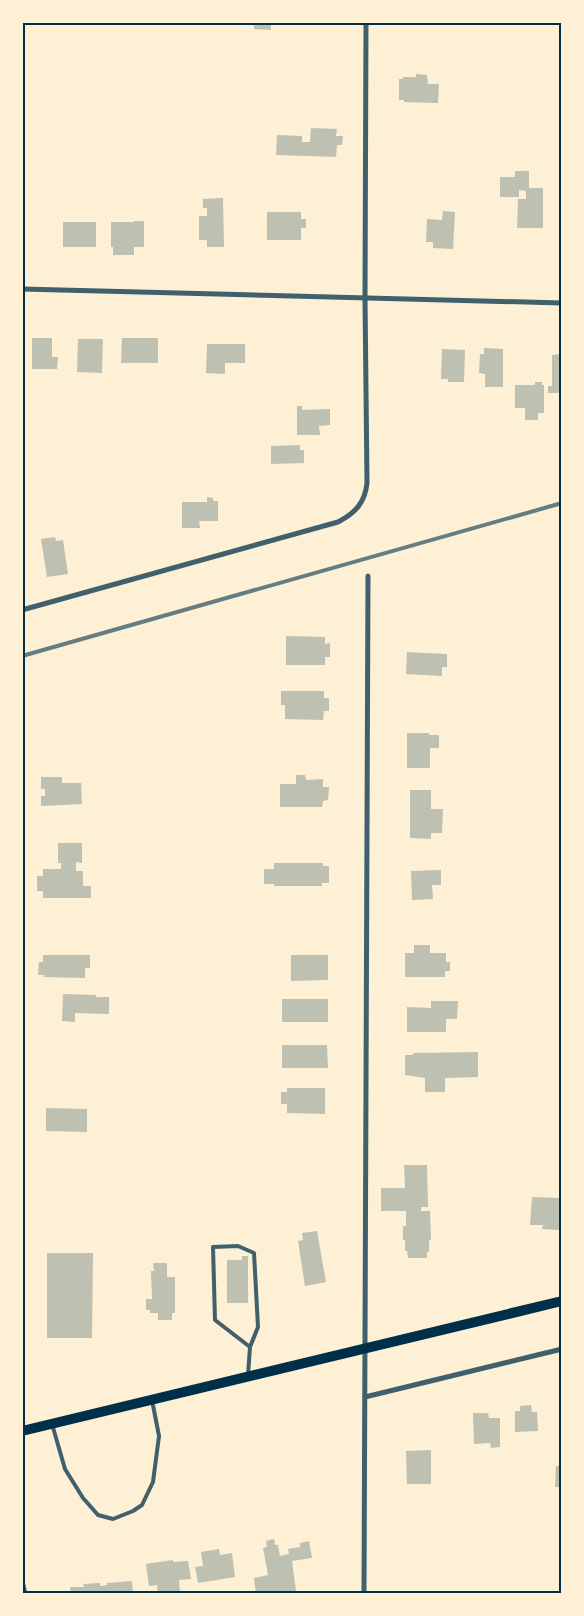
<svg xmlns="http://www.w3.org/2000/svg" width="584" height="1616" viewBox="0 0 584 1616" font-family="Arial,sans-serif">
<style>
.building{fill:#bec0b2}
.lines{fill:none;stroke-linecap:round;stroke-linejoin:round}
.service{stroke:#3f606c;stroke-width:4}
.minor{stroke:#3f606c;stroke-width:5}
.secondary{stroke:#003049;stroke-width:10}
.rail{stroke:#657d81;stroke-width:4}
.neatline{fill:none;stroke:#003049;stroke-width:2}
</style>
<rect width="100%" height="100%" fill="#fdf0d5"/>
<g class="building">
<path d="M254 22H271V30L254 29Z"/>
<path d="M416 74 427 75 428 84H439L438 103 404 102V100H399V79H403V77H416Z"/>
<path d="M311 128 337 129 336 136H343L342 145H337L336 157 276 155 277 135 302 136V142H310Z"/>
<path d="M515 171H529V188H543V228H517L518 199H526V191L519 190V197H500V177H515Z"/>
<path d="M223 198 224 247H207V240H199V216H207V208H203V199Z"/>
<path d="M443 211 455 212 453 249 433 248V242H426L427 219 442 220Z"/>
<path d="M267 212H301V219H306V228H301V240H267Z"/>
<path d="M134 221H144V247H134V255H113V247H111V222H134Z"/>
<rect x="63" y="222" width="33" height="25"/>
<path d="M32 338H52V357H58L57 369H32Z"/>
<path d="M122 338H158V363H121Z"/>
<path d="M78 339H103L102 373 77 372Z"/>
<path d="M207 344H245V363H225V374L206 373Z"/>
<path d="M484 348 503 349V387H485V374L479 373 480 354H484Z"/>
<path d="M442 349 465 350 464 382H448V379H441Z"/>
<path d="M562 354V390H560V393H548V386H552V355Z"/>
<path d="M535 382H542V385H544V413H538V420H525V408H515V385H535Z"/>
<path d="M297 406H302V410L330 409V425L319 426 320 435H297Z"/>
<path d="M300 445V450H304V463L271 464V446Z"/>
<path d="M207 497 213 498V501H218V521H199L200 528H182V502H207Z"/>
<path d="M55 537 56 541 63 540 68 574 47 577 41 539Z"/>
<path d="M286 636 325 637V644L330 643V657H325V665H286Z"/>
<path d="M407 652 447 654V667H442V676L406 674Z"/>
<path d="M281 691H324V698H329V711H324L323 720 285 719V705H281Z"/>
<path d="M407 733H429V735H439V748H430V768H407Z"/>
<path d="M296 775H305L306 780 323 779V787H329L328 800 323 801 322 807H280V784H296Z"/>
<path d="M41 777H62V783H81L82 804 41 806V796H45V789H41Z"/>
<path d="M410 790H431V809H443L442 833H431V839L410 838Z"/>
<path d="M58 843H82V863L76 862V871H83V886H91V898H43V891H37V876H43V869H61V863H58Z"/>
<path d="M274 863H323V866H329V883H322V886H274V884H264V869H274Z"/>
<path d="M441 870V885H432L433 899 412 900 411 871Z"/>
<path d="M414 945H430V953H446V962H450V971H445V977H405V953H414Z"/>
<path d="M43 955H90V968H85V978L44 977V975H38L39 962H43Z"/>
<path d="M291 955H328V980L291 981Z"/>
<path d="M63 994 96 995V997H109V1014L75 1013V1022L62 1021Z"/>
<rect x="282" y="999" width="46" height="23"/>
<path d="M431 1001H458L457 1019H446V1032H407V1007L431 1008Z"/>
<path d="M282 1045H327L328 1068H282Z"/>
<path d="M478 1052V1077L445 1078V1092H425V1078L405 1075V1055H413V1053Z"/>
<path d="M287 1088H325V1114L287 1113V1104H281V1092H287Z"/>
<path d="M46 1108 87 1109V1132L46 1131Z"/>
<path d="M404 1165H427L428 1207H421V1211H430L431 1240H429V1252H427V1258H408L407 1251H405V1240H403V1226H406V1211H381V1188H405Z"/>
<path d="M532 1197 560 1198V1204L562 1205V1217H560L559 1230 542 1229 543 1225H530Z"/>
<path d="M317 1231 326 1282 305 1286 298 1241 303 1240 302 1233Z"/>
<path d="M47 1253H93L92 1338H47Z"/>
<path d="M242 1256H248V1303H227V1260H242Z"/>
<path d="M153 1263H167V1277H175V1313H172V1320H158V1313H150V1310H146V1299H152L151 1271H154Z"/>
<path d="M531 1405 532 1412H537L538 1431 515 1432V1411H520V1406Z"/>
<path d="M473 1413H488L489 1418H500V1447L491 1448 490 1443 474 1444Z"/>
<path d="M431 1450V1484H407L406 1451Z"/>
<path d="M556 1466H562V1487H555Z"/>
<path d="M274 1539 275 1545H278L280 1556 289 1554 288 1549 300 1547V1543L309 1541 312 1558 292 1561 296 1591 283 1594H256L254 1578 268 1575 263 1548 267 1547 266 1541Z"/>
<path d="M219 1549 220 1555 232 1553 235 1577 198 1583 195 1567 203 1566 201 1552Z"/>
<path d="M173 1560V1562L188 1561 191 1579 179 1580 180 1592 158 1594 157 1585 149 1586 146 1564Z"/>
<path d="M132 1581 133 1594H71L70 1587H84L83 1584 100 1583V1586L107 1585V1583Z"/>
</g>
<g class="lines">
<g class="service">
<path d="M248 1375 250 1347 258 1327 254 1253 238 1246 213 1247 215 1320 250 1347"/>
<path d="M52 1424 65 1469 83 1498 98 1515 113 1519 133 1511 142 1505 153 1482 159 1436 152 1400"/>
</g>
<g class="minor">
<path d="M22 289 562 303"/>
<path d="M22 610 338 522C355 513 365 503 367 483L365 298 366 22"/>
<path d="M365 1397 562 1349"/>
<path d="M22 1581 25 1594"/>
<path d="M364 1594 368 576"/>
</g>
<path class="secondary" d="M22 1431 562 1301"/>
<path class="rail" d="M22 656 562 503"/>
</g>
<rect width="584" height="1616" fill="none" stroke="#fdf0d5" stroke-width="48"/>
<rect x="24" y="24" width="536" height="1568" class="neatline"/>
</svg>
